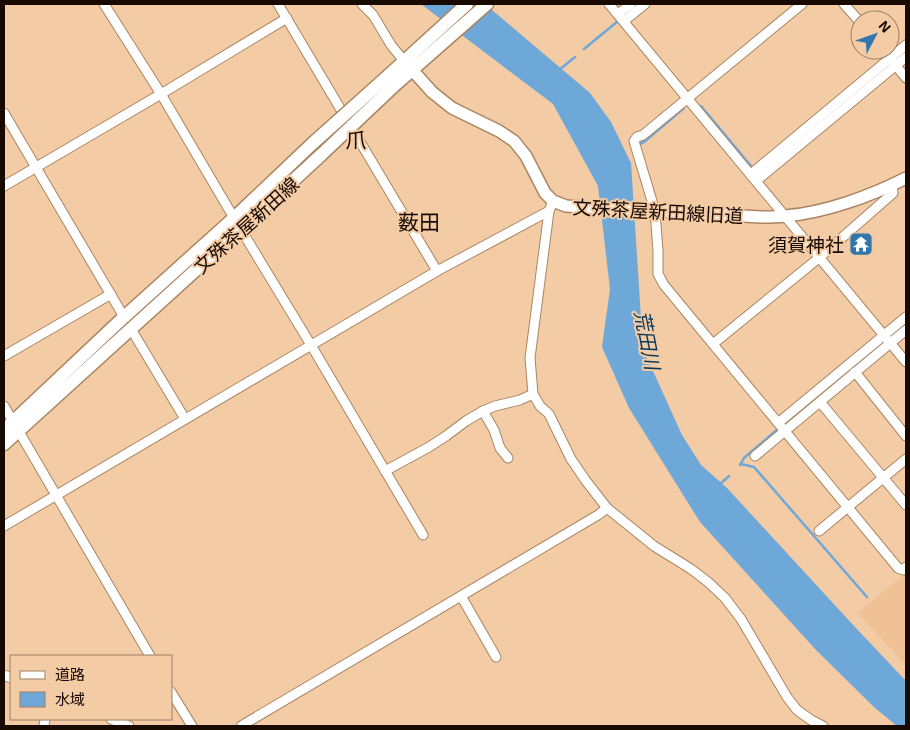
<svg xmlns="http://www.w3.org/2000/svg" width="910" height="730" viewBox="0 0 910 730" font-family="'Exo 2','Noto Sans JP',sans-serif">
<style>
.built{fill:#efc195}
.water{fill:#6ea8d9}
.lines{fill:none;stroke-linecap:round;stroke-linejoin:round}
.stream{stroke:#6ea8d9;stroke-width:2.5}
.minor-casing{stroke:#ab8561;stroke-width:11}
.tertiary-casing{stroke:#ab8561;stroke-width:14}
.secondary-casing{stroke:#ab8561;stroke-width:15}
.minor{stroke:#fff;stroke-width:9}
.tertiary{stroke:#fff;stroke-width:11}
.secondary{stroke:#fff;stroke-width:12}
.secondary-bridge-casing{stroke:#ab8561;stroke-width:15;stroke-linecap:butt}
.secondary-bridge{stroke:#fff;stroke-width:12}
.labels{text-anchor:middle;dominant-baseline:central;stroke-width:4;stroke-linejoin:round;paint-order:stroke}
.street-label{font-size:19px;fill:#180a01;stroke:#f3cba5}
.poi-label{font-size:19px;fill:#180a01;stroke:#f3cba5;text-anchor:end}
.water-label{font-size:20px;font-style:italic;fill:#0b3959;stroke:#f3cba5}
.quarter-label{font-size:21px;fill:#180a01;stroke:#f3cba5}
</style>
<rect width="100%" height="100%" fill="#f3cba5"/>
<path class="built" d="M906 573V665L858 613Z"/>
<path class="water" d="M421 4H485L590 93 611 122 631 163 643 349 682 435 701 465 727 488 855 627 906 681V726H897L875 708 816 650 700 522 629 408 602 347 610 289 598 186 553 104Z"/>
<g class="lines">
<g class="stream">
<path d="M584 49 618 21"/>
<path d="M559 70 575 57"/>
<path d="M874 77 887 67"/>
<path d="M701 106 751 166"/>
<path d="M639 144 644 142 684 108"/>
<path d="M891 336 906 323"/>
<path d="M784 424 884 341"/>
<path d="M741 464 754 467 867 597"/>
<path d="M740 465 744 458 779 428"/>
<path d="M719 485 729 476"/>
</g>
<g class="minor-casing">
<g id="minor">
<path d="M104 4 161 94 234 218 311 345 423 535"/>
<path d="M278 4 437 271"/>
<path d="M362 4 373 15 391 45 404 61"/>
<path d="M609 4 906 362"/>
<path d="M802 4 643 135 637 137 634 141 655 211 658 251V274L664 285 898 568 903 570 906 567"/>
<path d="M844 4 860 22"/>
<path d="M618 14 631 4"/>
<path d="M624 21 645 4"/>
<path d="M883 50 906 78"/>
<path d="M4 113 124 317"/>
<path d="M751 174 906 45"/>
<path d="M756 181 906 57"/>
<path d="M4 186 161 94 287 18"/>
<path d="M553 201 549 211 530 358 533 394 540 406 549 414 571 459 586 481 607 508 654 546 691 569 708 582 725 598 741 619 787 697 797 710 811 720 823 726"/>
<path d="M131 329 185 419"/>
<path d="M713 344 820 257 893 193 892 185"/>
<path d="M4 356 111 294"/>
<path d="M855 372 906 436"/>
<path d="M820 402 906 505"/>
<path d="M4 406 150 656"/>
<path d="M483 411 494 430 500 448 508 458"/>
<path d="M778 423 906 317"/>
<path d="M755 456 906 330"/>
<path d="M385 471 429 447 446 436 466 421 483 411 495 406 520 400 533 394"/>
<path d="M4 526 437 271 549 211"/>
<path d="M819 531 906 459"/>
<path d="M461 596 496 657"/>
<path d="M4 675 11 678"/>
<path d="M171 692 192 726"/>
<path d="M111 719 129 726"/>
<path d="M44 726 45 719"/>
<path d="M241 726 598 515 607 508"/>
</g>
</g>
<g class="tertiary-casing">
<path id="tertiary" d="M406 63 432 92 452 108 499 131 514 141 526 156 545 193 553 201 566 206 761 217C769 217 777 217 785 216 824 213 871 196 906 178"/>
</g>
<g class="secondary-casing">
<g id="secondary">
<path d="M389 75 467 4"/>
<path d="M396 84 487 4"/>
<path d="M4 430 124 317 234 218 313 143"/>
<path d="M4 444 241 229 322 154"/>
</g>
</g>
<use href="#minor" class="minor"/>
<use href="#tertiary" class="tertiary"/>
<use href="#secondary" class="secondary"/>
<g class="secondary-bridge-casing">
<g id="secondary-bridge">
<path d="M313 143 389 75"/>
<path d="M322 154 396 84"/>
</g>
</g>
<use href="#secondary-bridge" class="secondary-bridge"/>
</g>
<defs>
<g id="temple-square" transform="scale(1.25)"><rect x="-9" y="-9" width="18" height="18" rx="4" fill="#3176ac" stroke="#f3cba5"/><path d="M0-6L5-2H3V0L6.5 2.5H4V6H1.5V3h-3V6H-4V2.5H-6.5L-3 0V-2H-5Z" fill="#fff"/></g>
</defs>
<g fill-rule="evenodd">
<use href="#temple-square" x="861" y="244"/>
</g>
<g class="labels">
<g class="street-label">
<text transform="translate(658 211) rotate(3)">文殊茶屋新田線旧道</text>
<text transform="translate(246 225) rotate(-42)">文殊茶屋新田線</text>
</g>
<g class="poi-label">
<text x="844" y="244">須賀神社</text>
</g>
<g class="water-label">
<text transform="translate(648 340) rotate(79)">荒田川</text>
</g>
<g class="quarter-label">
<text x="356" y="138">爪</text>
<text x="419" y="221">薮田</text>
</g>
</g>
<rect width="910" height="730" fill="none" stroke="#180a01" stroke-width="10"/>
<rect x="10" y="655" width="162" height="65" fill="#f3cba5" stroke="#9b7e63"/>
<rect x="20" y="671" width="25" height="8" fill="#ffffff" stroke="#9b7e63"/>
<text x="55" y="680" font-size="15" fill="#180a01">道路</text>
<rect x="20" y="692" width="25" height="15" fill="#6ea8d9" stroke="#9b7e63"/>
<text x="55" y="705" font-size="15" fill="#180a01">水域</text>
<g transform="translate(875 35) rotate(49)"><circle r="24" fill="#f3cba5" stroke="#9b7e63"/>
<path d="M0-4L9 19L0 12L-9 19Z" fill="#3176ac"/>
<text y="-8" font-size="14" font-weight="bold" text-anchor="middle" fill="#180a01">N</text>
</g>
</svg>
